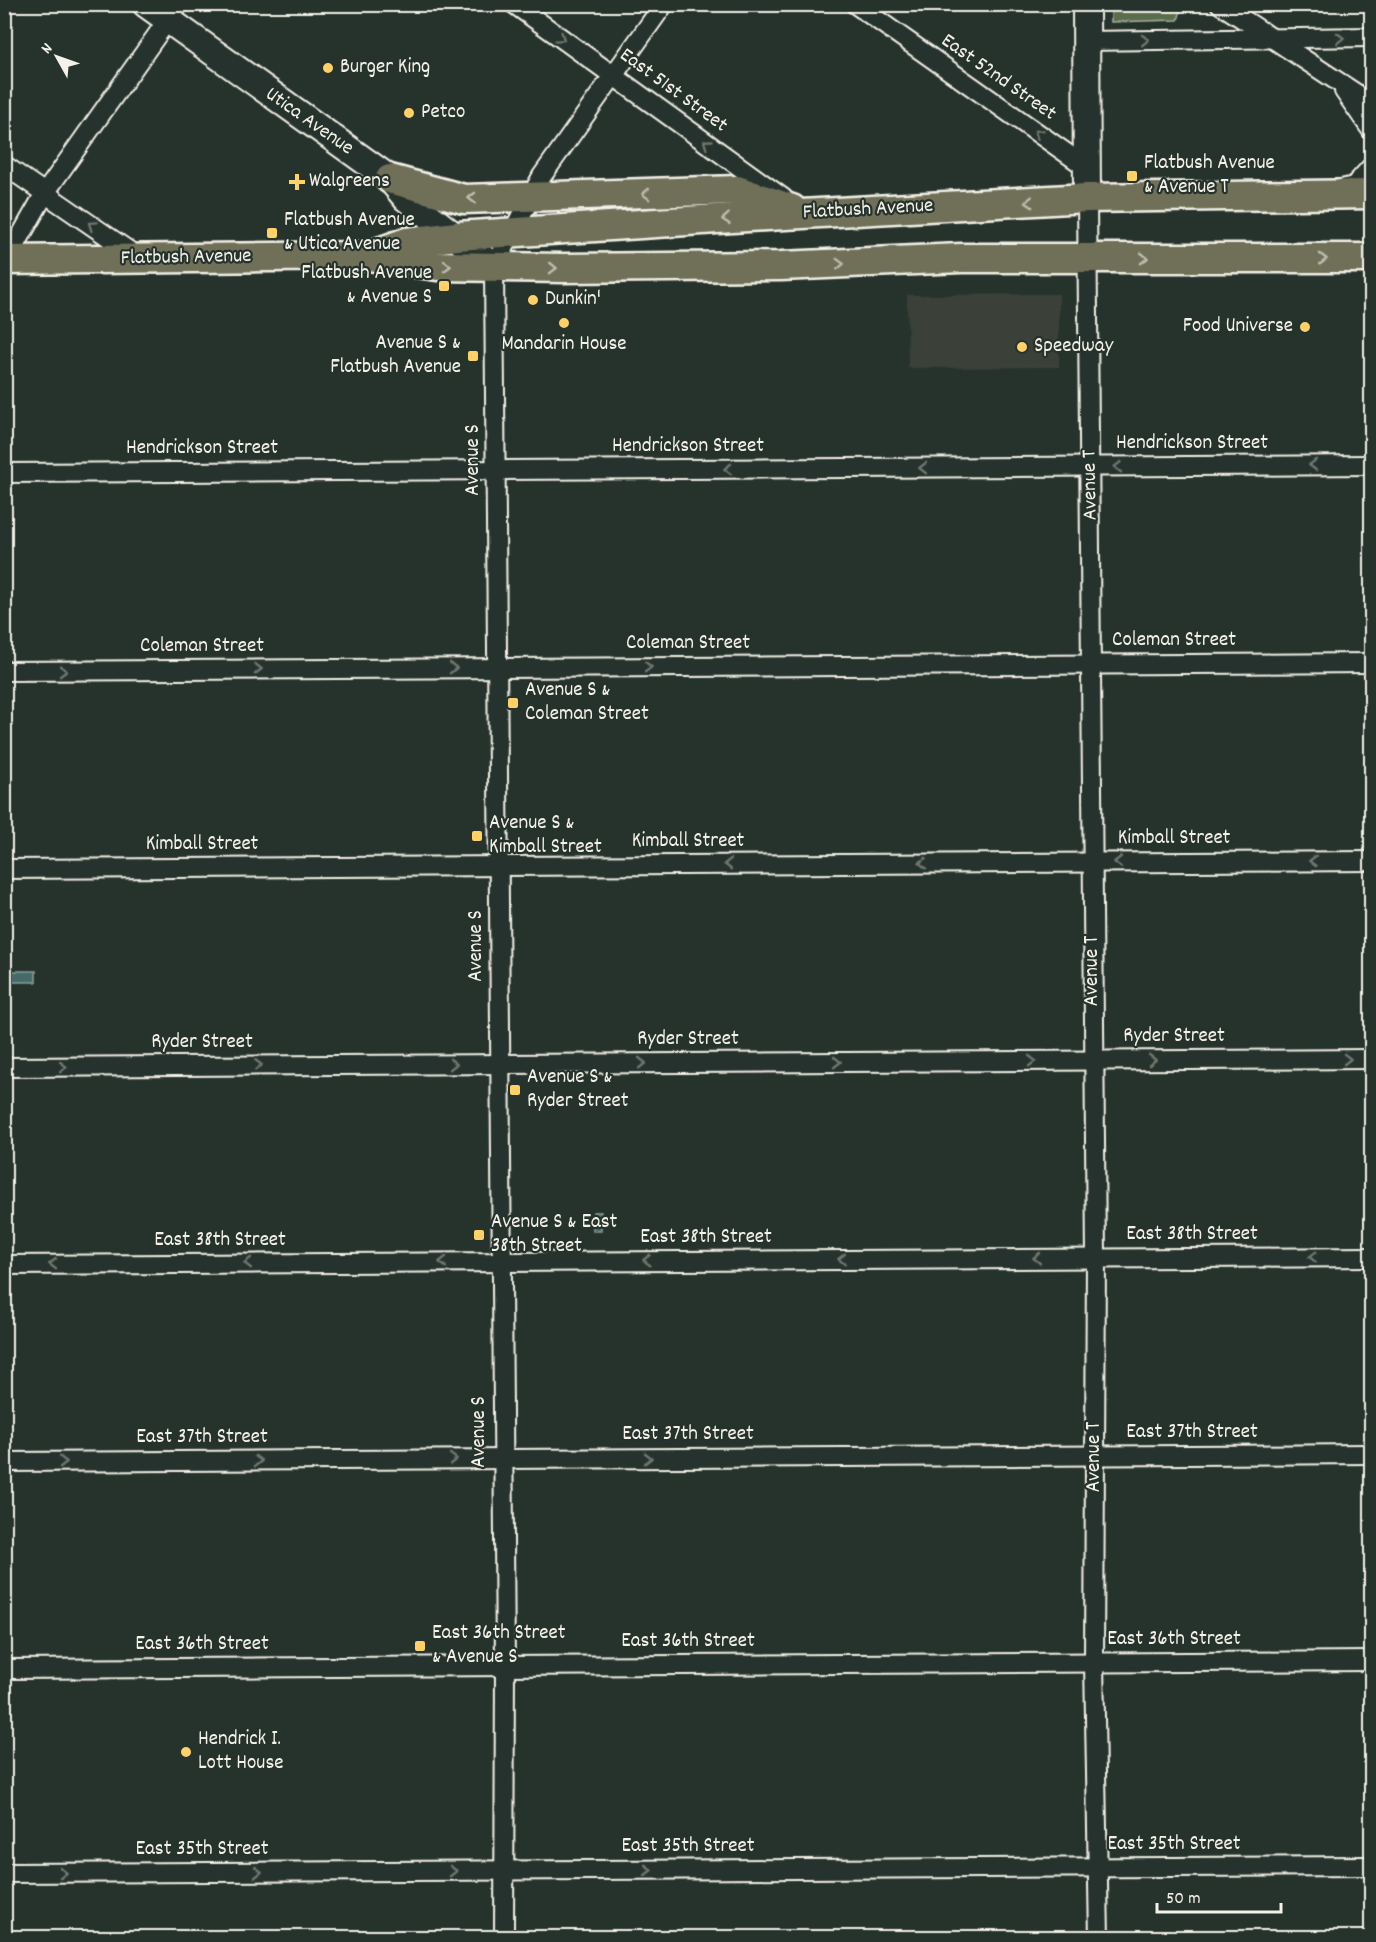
<svg xmlns="http://www.w3.org/2000/svg" width="1376" height="1942" viewBox="0 0 1376 1942" font-family="Dekko,sans-serif">
<style>
.built{fill:#3b4039}
.green{fill:#5a6d4f;stroke:#a7af9c;stroke-width:1.5}
.water{fill:#456a69;stroke:#8ba09c;stroke-width:1.5}
.lines{fill:none;stroke-linecap:round;stroke-linejoin:round}
.street-casing{stroke:#f4f1e8;stroke-width:22}
.secondary-casing{stroke:#f4f1e8;stroke-width:30}
.primary-casing{stroke:#f4f1e8;stroke-width:33}
.street{stroke:#26332d;stroke-width:18}
.secondary{stroke:#26332d;stroke-width:26}
.primary{stroke:#706f59;stroke-width:28}
.oneway{stroke:#6e766e}
.oneway2{stroke:#bfbdaf}
.poi-dot{fill:#ffd166;stroke:#26332d;stroke-width:2}
.labels{text-anchor:middle;dominant-baseline:central;stroke-width:4.5;stroke-linejoin:round;paint-order:stroke}
.poi-label{font-size:21px;fill:#f4f1e8;stroke:#26332d;text-anchor:start}
.street-label{font-size:21px;fill:#f4f1e8;stroke:#26332d}
</style>
<rect width="100%" height="100%" fill="#26332d"/>
<filter id="ink" filterUnits="userSpaceOnUse"><feTurbulence type="fractalNoise" baseFrequency=".0167" numOctaves="2"/><feDisplacementMap in="SourceGraphic" scale="12" xChannelSelector="R" yChannelSelector="G"/><feConvolveMatrix kernelMatrix="1 2 1 2 8 2 1 2 1" color-interpolation-filters="sRGB"/></filter>
<g filter="url(#ink)">
<path class="built" d="M1059 294V367L908 368 907 295Z"/>
<path class="green" d="M1178 5 1182 7 1178 20 1111 22V5Z"/>
<g class="water">
<rect x="12" y="971" width="24" height="11"/>
<rect x="593" y="1212" width="8" height="19"/>
</g>
<g class="lines">
<g class="street-casing">
<g id="street">
<path d="M514 4 783 198"/>
<path d="M855 4 1086 167"/>
<path d="M1220 4 1372 104"/>
<path d="M1086 41 1372 37"/>
<path d="M1344 91 1372 131"/>
<path d="M4 165 139 258"/>
<path d="M1338 190 1354 186 1372 166"/>
<path d="M1087 198 1096 1258 1094 1662 1099 1938"/>
<path d="M7 260 45 193 179 4"/>
<path d="M4 473 1372 465"/>
<path d="M4 671 1372 663"/>
<path d="M4 869 1372 861"/>
<path d="M4 1067 1372 1059"/>
<path d="M4 1265 1372 1257"/>
<path d="M4 1462 1372 1454"/>
<path d="M4 1669 1372 1661"/>
<path d="M4 1873 1372 1866"/>
<path d="M504 1938 505 1665 494 267 542 176 664 4"/>
</g>
</g>
<g class="secondary-casing">
<g id="secondary">
<path d="M146 4 390 179 406 198 494 267"/>
<path d="M1086 4 1087 198"/>
</g>
</g>
<g class="primary-casing">
<g id="primary">
<path d="M390 179 464 199 737 190 792 209"/>
<path d="M376 253 407 242 457 236 748 217 1087 198 1372 194"/>
<path d="M4 260 368 256 437 266 563 268 781 266 961 258H1372"/>
</g>
</g>
<use href="#street" class="street"/>
<use href="#secondary" class="secondary"/>
<use href="#primary" class="primary"/>
</g>
<defs><path id="oneway-chevron" d="M-2-3.5L2.5 0L-2 3.5" fill="none" stroke-width="1.6" stroke-linecap="round" stroke-linejoin="round" transform="scale(1.5)"/></defs>
<g class="oneway">
<use href="#oneway-chevron" transform="translate(561 38) rotate(35)"/>
<use href="#oneway-chevron" transform="translate(1340 38) rotate(-1)"/>
<use href="#oneway-chevron" transform="translate(1145 40) rotate(-1)"/>
<use href="#oneway-chevron" transform="translate(1038 133) rotate(-145)"/>
<use href="#oneway-chevron" transform="translate(707 143) rotate(-144)"/>
<use href="#oneway-chevron" transform="translate(92 225) rotate(-145)"/>
<use href="#oneway-chevron" transform="translate(1313 465) rotate(180)"/>
<use href="#oneway-chevron" transform="translate(1118 467) rotate(180)"/>
<use href="#oneway-chevron" transform="translate(923 468) rotate(180)"/>
<use href="#oneway-chevron" transform="translate(728 469) rotate(180)"/>
<use href="#oneway-chevron" transform="translate(648 667)"/>
<use href="#oneway-chevron" transform="translate(453 668)"/>
<use href="#oneway-chevron" transform="translate(258 669)"/>
<use href="#oneway-chevron" transform="translate(63 671)"/>
<use href="#oneway-chevron" transform="translate(1313 861) rotate(180)"/>
<use href="#oneway-chevron" transform="translate(1118 862) rotate(180)"/>
<use href="#oneway-chevron" transform="translate(923 863) rotate(180)"/>
<use href="#oneway-chevron" transform="translate(728 864) rotate(180)"/>
<use href="#oneway-chevron" transform="translate(1347 1059)"/>
<use href="#oneway-chevron" transform="translate(1152 1060)"/>
<use href="#oneway-chevron" transform="translate(1032 1061)"/>
<use href="#oneway-chevron" transform="translate(837 1062)"/>
<use href="#oneway-chevron" transform="translate(642 1063)"/>
<use href="#oneway-chevron" transform="translate(453 1064)"/>
<use href="#oneway-chevron" transform="translate(258 1065)"/>
<use href="#oneway-chevron" transform="translate(63 1067)"/>
<use href="#oneway-chevron" transform="translate(1313 1257) rotate(180)"/>
<use href="#oneway-chevron" transform="translate(1037 1258) rotate(180)"/>
<use href="#oneway-chevron" transform="translate(842 1259) rotate(180)"/>
<use href="#oneway-chevron" transform="translate(647 1260) rotate(180)"/>
<use href="#oneway-chevron" transform="translate(443 1262) rotate(180)"/>
<use href="#oneway-chevron" transform="translate(248 1263) rotate(180)"/>
<use href="#oneway-chevron" transform="translate(53 1264) rotate(180)"/>
<use href="#oneway-chevron" transform="translate(648 1458)"/>
<use href="#oneway-chevron" transform="translate(453 1459)"/>
<use href="#oneway-chevron" transform="translate(258 1461)"/>
<use href="#oneway-chevron" transform="translate(63 1462)"/>
<use href="#oneway-chevron" transform="translate(648 1870)"/>
<use href="#oneway-chevron" transform="translate(453 1871)"/>
<use href="#oneway-chevron" transform="translate(258 1872)"/>
<use href="#oneway-chevron" transform="translate(63 1873)"/>
</g>
<g class="oneway2">
<use href="#oneway-chevron" transform="translate(646 194) rotate(178)"/>
<use href="#oneway-chevron" transform="translate(472 198) rotate(-180)"/>
<use href="#oneway-chevron" transform="translate(1029 202) rotate(177)"/>
<use href="#oneway-chevron" transform="translate(726 219) rotate(176)"/>
<use href="#oneway-chevron" transform="translate(1144 258) rotate(1)"/>
<use href="#oneway-chevron" transform="translate(1323 259) rotate(-1)"/>
<use href="#oneway-chevron" transform="translate(840 264) rotate(-2)"/>
<use href="#oneway-chevron" transform="translate(447 266) rotate(1)"/>
<use href="#oneway-chevron" transform="translate(553 268) rotate(1)"/>
</g>
</g>
<g class="poi-dot">
<circle cx="328" cy="68" r="6"/>
<circle cx="409" cy="113" r="6"/>
<rect x="1126" y="170" width="12" height="12" rx="3"/>
<path d="M294 173h6v6h6v6h-6v6h-6v-6h-6v-6h6z"/>
<rect x="266" y="227" width="12" height="12" rx="3"/>
<rect x="438" y="280" width="12" height="12" rx="3"/>
<circle cx="533" cy="300" r="6"/>
<circle cx="564" cy="323" r="6"/>
<circle cx="1305" cy="327" r="6"/>
<circle cx="1022" cy="347" r="6"/>
<rect x="467" y="350" width="12" height="12" rx="3"/>
<rect x="507" y="697" width="12" height="12" rx="3"/>
<rect x="471" y="830" width="12" height="12" rx="3"/>
<rect x="509" y="1084" width="12" height="12" rx="3"/>
<rect x="473" y="1229" width="12" height="12" rx="3"/>
<rect x="414" y="1640" width="12" height="12" rx="3"/>
<circle cx="186" cy="1752" r="6"/>
</g>
<g class="labels">
<g class="poi-label">
<text x="340" y="68">Burger King</text>
<text x="421" y="113">Petco</text>
<text x="1144" y="164">Flatbush Avenue<tspan x="1144" dy="24">&amp; Avenue T</tspan></text>
<text x="309" y="182">Walgreens</text>
<text x="284" y="221">Flatbush Avenue<tspan x="284" dy="24">&amp; Utica Avenue</tspan></text>
<text x="432" y="274" text-anchor="end">Flatbush Avenue<tspan x="432" dy="24">&amp; Avenue S</tspan></text>
<text x="545" y="300">Dunkin'</text>
<text x="1293" y="327" text-anchor="end">Food Universe</text>
<text x="461" y="344" text-anchor="end">Avenue S &amp;<tspan x="461" dy="24">Flatbush Avenue</tspan></text>
<text x="564" y="345" text-anchor="middle">Mandarin House</text>
<text x="1034" y="347">Speedway</text>
<text x="525" y="691">Avenue S &amp;<tspan x="525" dy="24">Coleman Street</tspan></text>
<text x="489" y="824">Avenue S &amp;<tspan x="489" dy="24">Kimball Street</tspan></text>
<text x="527" y="1078">Avenue S &amp;<tspan x="527" dy="24">Ryder Street</tspan></text>
<text x="491" y="1223">Avenue S &amp; East<tspan x="491" dy="24">38th Street</tspan></text>
<text x="432" y="1634">East 36th Street<tspan x="432" dy="24">&amp; Avenue S</tspan></text>
<text x="198" y="1740">Hendrick I.<tspan x="198" dy="24">Lott House</tspan></text>
</g>
<g class="street-label">
<text transform="translate(998 78) rotate(35)">East 52nd Street</text>
<text transform="translate(673 91) rotate(36)">East 51st Street</text>
<text transform="translate(309 122) rotate(35)">Utica Avenue</text>
<text transform="translate(868 210) rotate(-3)">Flatbush Avenue</text>
<text transform="translate(186 258) rotate(-1)">Flatbush Avenue</text>
<text x="1192" y="444">Hendrickson Street</text>
<text x="688" y="447">Hendrickson Street</text>
<text x="202" y="449">Hendrickson Street</text>
<text transform="translate(474 460) rotate(-90)">Avenue S</text>
<text transform="translate(1091 485) rotate(-91)">Avenue T</text>
<text x="1174" y="641">Coleman Street</text>
<text x="688" y="644">Coleman Street</text>
<text x="202" y="647">Coleman Street</text>
<text x="1174" y="839">Kimball Street</text>
<text x="688" y="842">Kimball Street</text>
<text x="202" y="845">Kimball Street</text>
<text transform="translate(477 946) rotate(-90)">Avenue S</text>
<text transform="translate(1093 971) rotate(-90)">Avenue T</text>
<text x="1174" y="1037">Ryder Street</text>
<text x="688" y="1040">Ryder Street</text>
<text x="202" y="1043">Ryder Street</text>
<text x="1192" y="1235">East 38th Street</text>
<text x="706" y="1238">East 38th Street</text>
<text x="220" y="1241">East 38th Street</text>
<text transform="translate(480 1432) rotate(-90)">Avenue S</text>
<text x="1192" y="1433">East 37th Street</text>
<text x="688" y="1435">East 37th Street</text>
<text x="202" y="1438">East 37th Street</text>
<text transform="translate(1095 1457) rotate(-90)">Avenue T</text>
<text x="1174" y="1640">East 36th Street</text>
<text x="688" y="1642">East 36th Street</text>
<text x="202" y="1645">East 36th Street</text>
<text x="1174" y="1845">East 35th Street</text>
<text x="688" y="1847">East 35th Street</text>
<text x="202" y="1850">East 35th Street</text>
</g>
</g>
<rect width="1376" height="1942" fill="none" stroke="#26332d" stroke-width="24"/>
<rect x="12" y="12" width="1352" height="1918" fill="none" stroke="#f4f1e8" stroke-width="2" filter="url(#ink)"/>
<g transform="translate(57 57) rotate(310)" stroke="#26332d" stroke-width="4.5" paint-order="stroke">
<path d="M0-4.5L10 22L0 15L-10 22Z" fill="#f4f1e8"/>
<text y="-9" font-size="16" font-weight="bold" text-anchor="middle" fill="#f4f1e8">N</text>
</g>
<path d="M1157 1903v9h124v-9" fill="none" stroke="#f4f1e8" stroke-width="3"/>
<text x="1166" y="1903" font-size="18" fill="#f4f1e8" stroke="#26332d" stroke-width="4.5" paint-order="stroke">50 m</text>
</svg>
